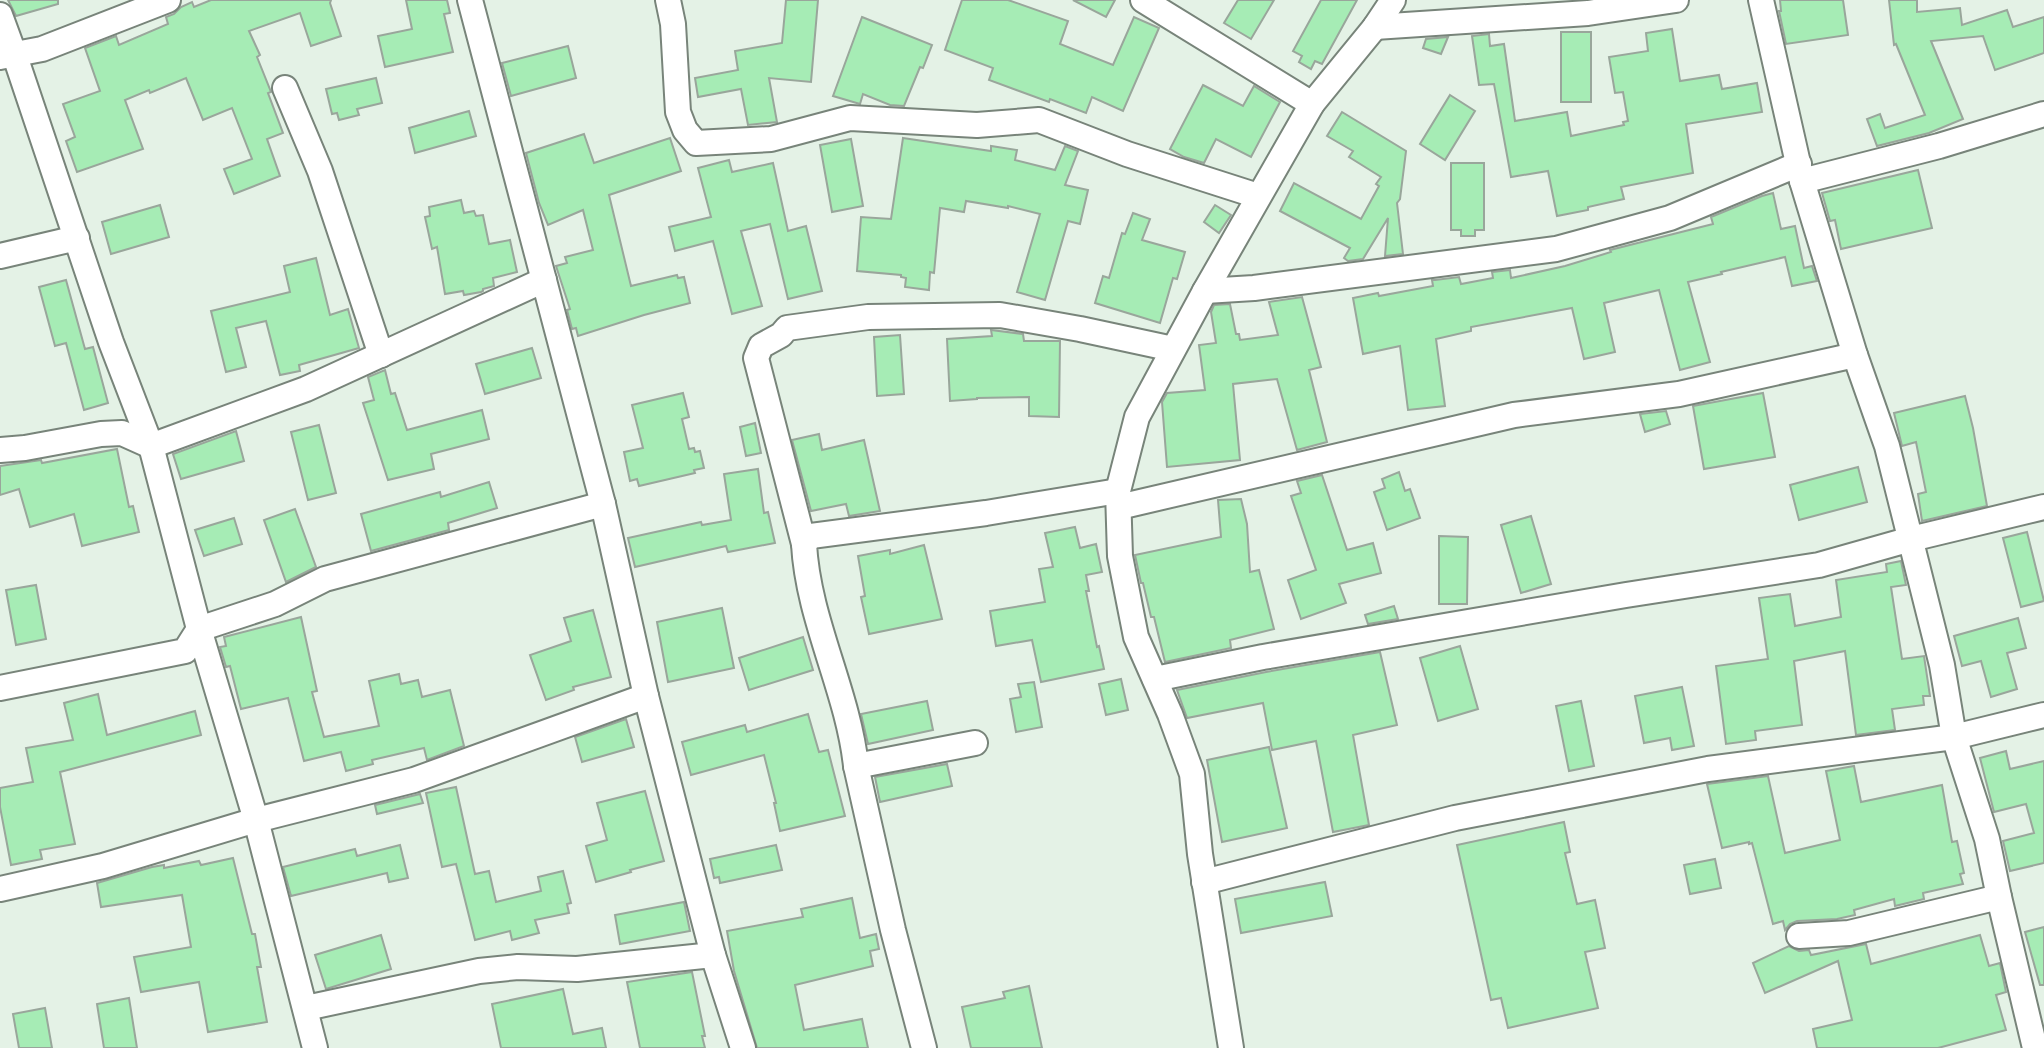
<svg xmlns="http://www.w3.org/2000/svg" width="2044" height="1048" viewBox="0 0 2044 1048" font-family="'DejaVu Sans',sans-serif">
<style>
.building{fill:#a6ecb5;stroke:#99a69b;stroke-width:2}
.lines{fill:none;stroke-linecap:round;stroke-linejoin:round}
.minor-casing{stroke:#78847a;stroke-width:28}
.minor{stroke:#fff;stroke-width:24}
</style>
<rect width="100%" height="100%" fill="#e4f2e6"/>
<g class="building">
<path d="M8 0H58V4L16 16Z"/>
<path d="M211 0H331L330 3 341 36 311 46 300 13 249 31 260 55 257 57 271 92 268 93 283 133 267 139 280 176 234 194 224 169 252 159 232 108 203 120 186 78 150 93 149 90 125 100 143 149 77 172 66 141 75 137 63 104 100 91 85 48 116 36 119 45 168 24 166 17 174 14 181 7 192 2 194 7Z"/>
<path d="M406 0H447L450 13 444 14 453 52 385 67 378 36 412 29Z"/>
<path d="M786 0H818L811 82 769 78 777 122 748 125 741 89 698 97 695 78 738 70 735 51 782 43Z"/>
<path d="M962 0H1008L1068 21 1060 44 1113 65 1134 17 1159 28 1123 111 1092 97 1086 113 1050 99 1049 102 989 80 993 68 945 50Z"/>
<path d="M1073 0H1115L1106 17Z"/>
<path d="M1238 0H1274L1251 39 1224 23Z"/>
<path d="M1321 0H1357L1322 64 1315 61 1311 69 1299 62 1302 56 1293 51Z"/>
<path d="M1780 0H1843L1848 35 1786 44 1779 11H1781Z"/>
<path d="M1889 0H1917V12L1960 8 1962 25 2007 10 2013 27 2044 17V53L1995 70 1983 36 1931 41 1963 119 1929 133 1877 146 1867 119 1880 114 1885 128 1925 115 1896 44 1894 45Z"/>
<path d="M862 17 932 45 923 68 920 67 904 106 890 105 863 94 860 104 833 96Z"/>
<path d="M1672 29 1680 81 1719 75 1722 89 1757 83 1762 112 1686 124 1693 173 1621 187 1624 199 1588 207V210L1557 216 1548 171 1511 177 1494 84 1479 85 1472 36 1489 34 1490 46 1504 44 1515 121 1567 112 1571 136 1624 125 1623 122 1628 121 1623 92 1615 93 1609 57 1648 51 1646 33Z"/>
<rect x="1561" y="32" width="30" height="70"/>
<path d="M1448 37 1441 54 1423 48 1426 39Z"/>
<path d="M568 46 576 78 511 96 502 63Z"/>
<path d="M376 78 382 103 357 109 359 115 339 120 337 113 332 114 326 89Z"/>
<path d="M1203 85 1243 106 1254 86 1280 102 1251 157 1216 139 1204 163 1184 157 1170 149Z"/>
<path d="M1450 95 1475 111 1445 160 1420 144Z"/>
<path d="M469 111 476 136 415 153 409 128Z"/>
<path d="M1342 112 1406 151 1400 199 1397 203 1403 254 1385 256 1388 218 1363 259 1348 261 1344 258 1350 248 1280 211 1294 183 1361 219 1379 186 1376 184 1381 177 1349 157 1353 151 1327 136Z"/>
<path d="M584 134 594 163 670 138 681 171 609 195 631 286 677 275 678 278 684 277 690 303 644 315 578 336 576 328 572 329 567 310 570 309 556 266 567 263 565 257 593 250 583 210 548 225 539 203 526 153Z"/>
<path d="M903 138 991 151V146L1017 150 1015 160 1055 170 1065 146 1078 151 1065 185 1088 190 1080 224 1068 221 1045 300 1017 292 1040 214 1008 206V208L966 201 964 212 940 208 934 273 930 272 929 290 905 287 906 278 901 277V275L857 271 861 217 891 219Z"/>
<path d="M851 139 863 206 832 212 820 145Z"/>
<path d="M729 160 732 172 773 163 788 231 806 226 822 291 788 299 770 224 741 231 762 306 732 314 713 241 675 251 669 227 711 217 698 168Z"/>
<path d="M1451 163H1484V230H1475V236H1461V230H1451Z"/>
<path d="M1918 170 1932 228 1841 249 1835 220 1830 221 1822 193Z"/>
<path d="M1773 193 1781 229 1795 226 1804 268 1812 266 1817 281 1792 286 1785 257 1721 272 1722 274 1688 282 1710 362 1680 370 1659 290 1604 303 1615 352 1584 359 1572 308 1471 327V331L1436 339 1445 406 1408 410 1400 346 1363 354 1353 298 1378 293 1379 296 1433 286 1432 280H1435L1459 277 1461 284 1493 278 1492 272 1510 270 1511 278 1565 266 1611 252 1610 250 1713 224 1711 217 1762 196Z"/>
<path d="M461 200 464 213 474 211 476 216 483 215 489 244 510 240 517 272 493 278 494 286 483 289V291L481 292 464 295 463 291 445 294 437 247 432 249 425 217 430 216 429 207Z"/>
<path d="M160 205 169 237 111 254 102 222Z"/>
<path d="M1215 205 1231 215 1219 233 1204 222Z"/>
<path d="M1133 213 1150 219 1142 240 1185 252 1177 279 1173 278 1160 323 1095 303 1103 276 1109 278 1122 233 1125 234Z"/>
<path d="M316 258 330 315 348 309 359 348 299 365 300 371 280 375 266 321 236 328 246 367 226 372 211 311 290 292 284 266Z"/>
<path d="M66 280 85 349 93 347 108 403 84 410 66 343 55 346 39 287Z"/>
<path d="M1302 297 1321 367 1309 370 1327 442 1297 450 1277 379 1233 384 1240 460 1167 467 1162 402 1167 393 1205 390 1199 345 1216 343 1211 312 1214 305 1230 304 1236 334H1239L1240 340 1278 335 1269 302Z"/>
<path d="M991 330 1023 334 1024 341H1060L1059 417 1029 416V397L977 398V399L950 401 947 339 992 336Z"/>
<path d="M900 335 904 394 877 396 874 337Z"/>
<path d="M532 348 541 378 485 394 476 364Z"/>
<path d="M385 370 391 394 395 393 407 430 482 410 489 439 431 454 434 469 388 480 363 403 374 400 368 377Z"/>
<path d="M683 393 689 417 682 419 689 449 694 448 695 452 700 451 704 468 694 470 695 473 639 486 637 479 630 481 624 452 643 448 632 405Z"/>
<path d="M1763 393 1775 457 1704 469 1693 406Z"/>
<path d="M1965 396 1973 428 1987 506 1922 521 1918 494 1926 492 1916 442 1902 446 1894 413Z"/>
<path d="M1666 411 1670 424 1645 432 1640 414Z"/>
<path d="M755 423 761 453 746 456 740 427Z"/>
<path d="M319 425 336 493 308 500 291 432Z"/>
<path d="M236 431 244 461 181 479 173 454Z"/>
<path d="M819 434 822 450 864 440 880 511 849 516 846 504 811 511 792 440Z"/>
<path d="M117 449 129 507 133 506 139 532 82 546 74 514 30 527 19 489 0 495V466L41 460 42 463Z"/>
<path d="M1858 467 1867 502 1799 520 1790 485Z"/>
<path d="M758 469 764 513 768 512 775 543 728 552 726 546 635 567 628 538 701 522 702 525 731 520 724 474Z"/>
<path d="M1399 472 1405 491 1410 489 1420 518 1387 530 1374 492 1385 488 1382 479Z"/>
<path d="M1322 475 1347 550 1373 543 1381 573 1339 584 1346 603 1301 619 1288 580 1316 570 1291 496 1301 493 1297 481Z"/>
<path d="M489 482 497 508 448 523 449 530 371 551 361 514 440 492 441 497Z"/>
<path d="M1241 499 1247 524 1250 572 1259 570 1274 629 1230 640 1231 648 1165 662 1154 617H1151L1143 583H1141L1135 555 1221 537 1218 500Z"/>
<path d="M295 509 316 567 286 582 264 520Z"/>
<path d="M1531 516 1551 584 1521 593 1501 525Z"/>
<path d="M234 518 242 544 204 556 195 530Z"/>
<path d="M1075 527 1080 548 1096 544 1102 572 1086 575 1089 591H1086L1097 647 1099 646 1104 669 1041 682 1032 640 996 646 990 611 1045 602 1039 569 1053 567 1045 533Z"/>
<path d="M2027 532 2044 601 2021 607 2003 538Z"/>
<path d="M1439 536 1468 537 1467 604H1439Z"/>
<path d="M924 545 942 619 869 634 861 597 865 596 858 556 890 550V554Z"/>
<path d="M1901 561 1906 585 1891 587 1902 659 1924 656 1930 696H1923L1924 705 1892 709 1895 730 1856 735 1845 651 1794 661 1802 725 1755 731 1756 740 1726 744 1716 666 1768 659 1759 598 1790 594 1795 626 1841 617 1836 580 1887 572 1886 564Z"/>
<path d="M36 585 46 639 16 645 6 590Z"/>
<path d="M1394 606 1398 619 1368 624 1365 615Z"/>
<path d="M722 608 734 668 668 682 657 622Z"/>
<path d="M593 610 611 677 573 687 574 690 546 700 530 655 571 641 564 618Z"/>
<path d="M301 617 317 691 312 692 324 737 379 726 369 681 399 674 401 684 418 680 422 697 450 690 464 746 427 760 424 748 372 760 373 764 346 771 341 752 304 761 288 698 241 709 230 666 226 667 220 647 226 646 224 637Z"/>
<path d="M2018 618 2026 648 2007 653 2017 689 1991 697 1981 661 1962 666 1954 636Z"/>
<path d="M803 637 813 670 749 690 739 658Z"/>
<path d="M1460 646 1478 709 1438 721 1420 658Z"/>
<path d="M1380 652 1397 725 1353 735 1369 825 1333 832 1316 741 1272 750 1263 703 1187 718 1177 690 1266 672Z"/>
<path d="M1121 679 1128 710 1106 715 1099 684Z"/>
<path d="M1034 682 1042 727 1016 732 1010 699 1021 697 1018 684Z"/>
<path d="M1682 687 1694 746 1672 750 1670 738 1644 743 1635 696Z"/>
<path d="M98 694 107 735 195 711 201 735 60 772 75 844 40 850 42 859 11 865 0 807V788L33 782 26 748 73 740 64 703Z"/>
<path d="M927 701 933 730 868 744 861 714Z"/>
<path d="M1581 701 1594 766 1569 771 1556 706Z"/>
<path d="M808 714 819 752 828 750 845 816 780 831 774 803H776L764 755 691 775 682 742 745 725 747 732Z"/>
<path d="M626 719 634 747 582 762 575 737Z"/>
<path d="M1269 747 1287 828 1222 842 1207 760Z"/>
<path d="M2006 751 2010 769 2044 761V863L2010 871 2003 841 2034 833 2026 804 1994 812 1980 758Z"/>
<path d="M947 764 952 786 880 802 875 777Z"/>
<path d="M1854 766 1861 802 1942 785 1952 842 1957 841 1964 873 1960 874 1963 884 1923 893 1924 899 1895 906 1894 899 1854 910 1855 915 1837 919 1797 921 1790 924 1785 930 1783 921 1773 924 1752 843 1749 844V842L1722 848 1707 784 1768 776 1785 853 1840 840 1826 771Z"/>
<path d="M456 787 475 874 489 871 496 902 541 891 538 877 563 871 571 903 567 904 569 913 535 920 539 933 512 940 510 931 475 940 456 864 442 867 426 793Z"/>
<path d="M645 791 664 861 630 870 631 872 596 882 586 846 607 840 597 803Z"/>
<path d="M420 794 423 803 377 814 375 805Z"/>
<path d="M1564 822 1570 852 1565 853 1577 904 1595 900 1605 948 1585 952 1598 1008 1508 1028 1501 998 1491 1000 1457 845Z"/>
<path d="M400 845 408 878 389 882 387 873 291 896 283 867 355 849 357 856Z"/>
<path d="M776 845 782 870 720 883 719 877 714 878 710 859Z"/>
<path d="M233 858 252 934H255L261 967H257L267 1022 208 1032 199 982 141 992 134 957 191 947 182 895 101 907 97 883 152 867 164 865V868L199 861 201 865Z"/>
<path d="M1715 859 1721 888 1690 894 1684 865Z"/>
<path d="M1325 882 1332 916 1241 933 1235 899Z"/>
<path d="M852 898 860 938 876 934 879 949 870 951 873 966 795 985 804 1030 862 1019 868 1048H757L734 971 727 931 803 917 801 909Z"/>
<path d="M684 902 690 931 620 944 615 915Z"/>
<path d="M2044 927V985H2040L2025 932Z"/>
<path d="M381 935 391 969 326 989 315 955Z"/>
<path d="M1980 935 1989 966 2000 963 2006 992 1996 995 2006 1030 1938 1048H1817L1813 1029 1852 1020 1838 961 1765 993 1753 963 1789 946 1799 951 1809 950 1811 955 1866 944 1871 964Z"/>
<path d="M692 972 705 1036H702L705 1048H640L627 982Z"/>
<path d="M1029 986 1042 1048H971L962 1007 1005 998 1003 992Z"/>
<path d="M563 989 573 1034 602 1028 606 1048H501L492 1004Z"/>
<path d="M129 998 137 1048H104L97 1004Z"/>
<path d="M45 1008 52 1048H19L13 1014Z"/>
</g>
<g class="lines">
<g class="minor-casing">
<g id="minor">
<path d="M470 0 603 504 646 696 713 955 743 1048"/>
<path d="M668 0 673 24 678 112 685 130 696 143 771 139 850 118 977 125 1039 120 1127 154 1258 196"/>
<path d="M1143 0 1312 104"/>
<path d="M1761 0 1802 181 1855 355 1887 446 1942 665 1954 737 1987 839 1999 897 2035 1048"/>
<path d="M0 15 15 56 111 342 151 446 199 629 256 820 315 1048"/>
<path d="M1375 27 1588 13 1676 0"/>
<path d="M0 57 42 49 168 0"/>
<path d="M285 88 320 171 381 355"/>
<path d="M1802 181 1939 146 2044 114"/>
<path d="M0 256 77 238"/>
<path d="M1205 291 1254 288 1556 249 1670 218 1799 164"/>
<path d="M0 450 25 448 101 434 122 433 151 446 306 389 544 280"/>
<path d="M1119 507 1514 415 1679 394 1855 355"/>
<path d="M804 544 756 358 761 346 781 335 787 328 868 317 1000 315 1080 329 1173 349"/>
<path d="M1155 679 1263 657 1626 595 1819 565 1911 539 2044 507"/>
<path d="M0 688 185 651 199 629 275 604 325 579 603 504"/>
<path d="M856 766 975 743"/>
<path d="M1204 882 1455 818 1708 769 1954 737 2044 715"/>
<path d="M0 889 103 866 256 820 414 780 646 696"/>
<path d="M1799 936 1849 933 1999 897"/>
<path d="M306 1008 479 971 518 967 577 969 713 955"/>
<path d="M924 1048 893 930 856 766C848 691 808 620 804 544L811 536 986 513 1118 491"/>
<path d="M1231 1048 1200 854 1192 774 1170 714 1136 637 1120 556 1118 491 1137 417 1205 291 1312 104 1375 27 1393 0"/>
</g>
</g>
<use href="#minor" class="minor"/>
</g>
</svg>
